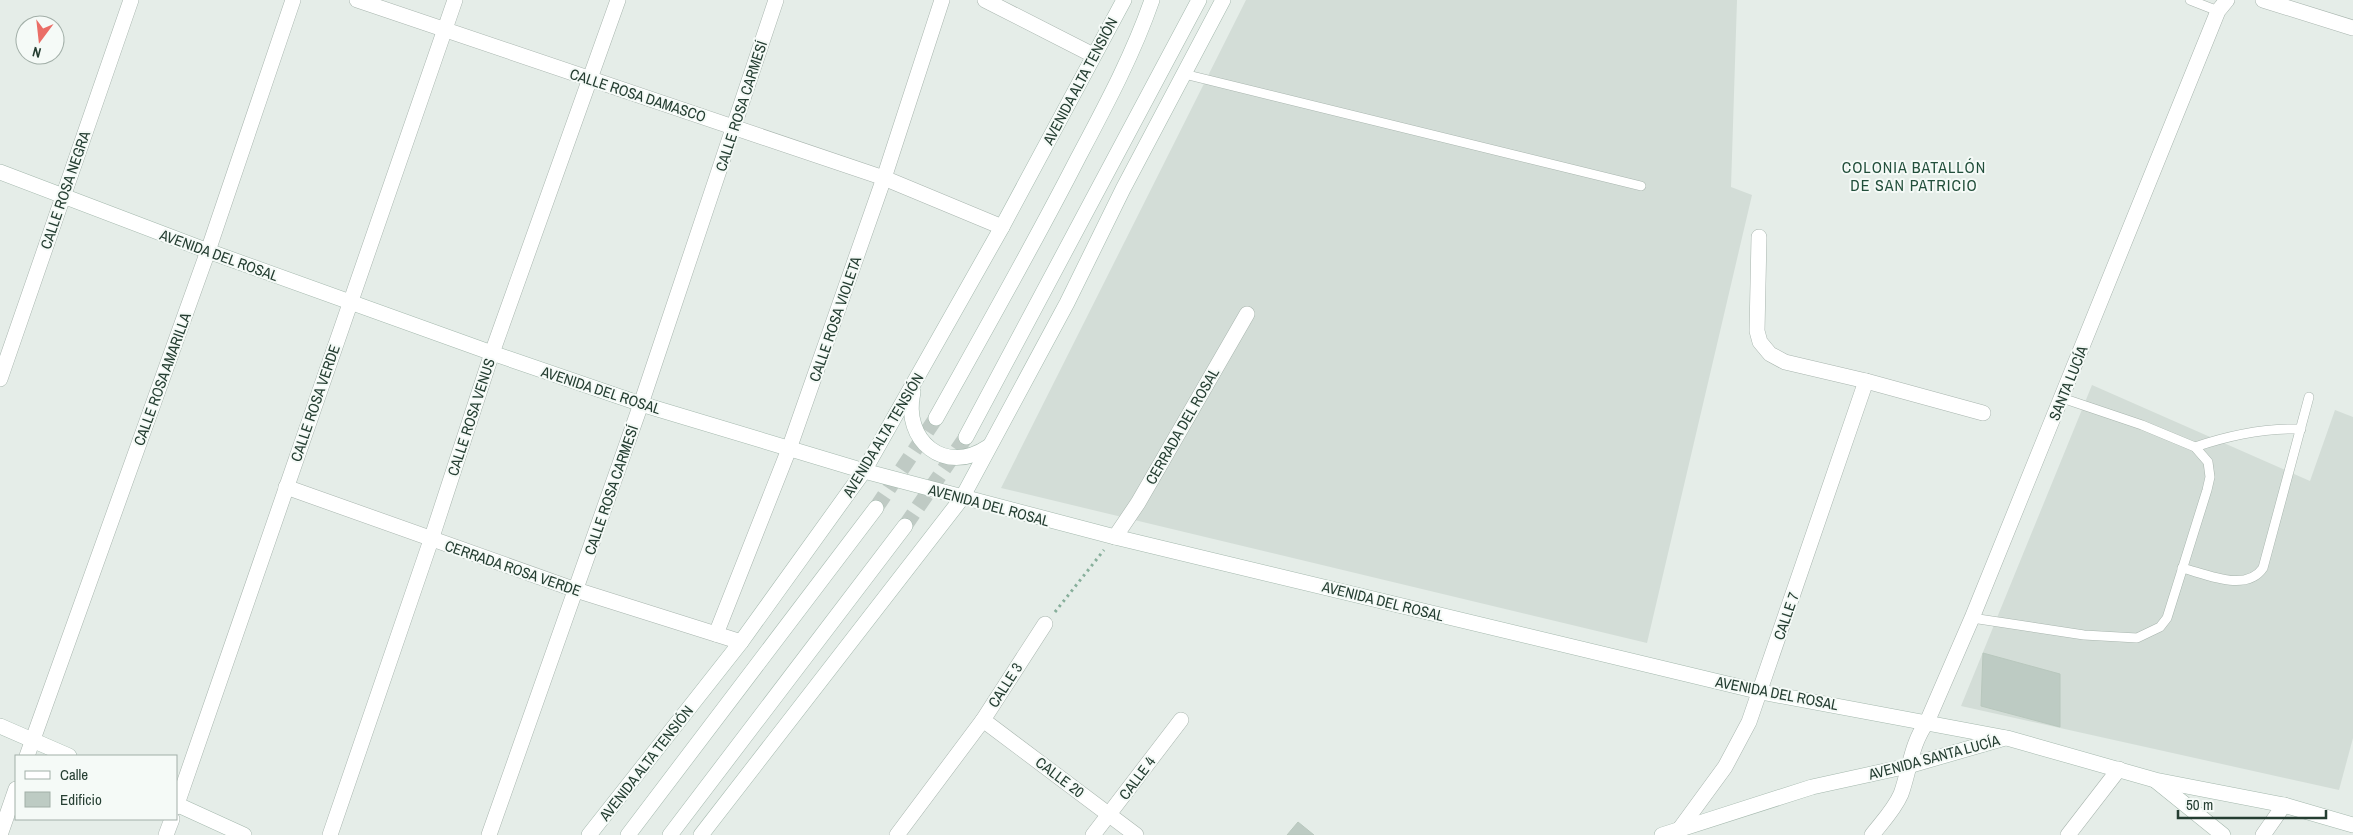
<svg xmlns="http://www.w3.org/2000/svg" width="2353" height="835" viewBox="0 0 2353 835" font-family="'Archivo Narrow',sans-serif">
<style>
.built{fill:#d3ddd7}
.building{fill:#bdcbc3;stroke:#b8c7bd}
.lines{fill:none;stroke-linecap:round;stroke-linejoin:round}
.secondary-tunnel{stroke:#bfcac4;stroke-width:15;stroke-dasharray:15 8;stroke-linecap:butt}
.lane-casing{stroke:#a8b5ae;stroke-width:10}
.street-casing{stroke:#a8b5ae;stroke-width:16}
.secondary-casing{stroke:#a4b8ad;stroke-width:16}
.path{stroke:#87af9b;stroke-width:3;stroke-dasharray:2.5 4;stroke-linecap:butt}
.lane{stroke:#fff;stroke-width:9}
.street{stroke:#fff;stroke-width:15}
.secondary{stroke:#fff;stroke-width:15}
.labels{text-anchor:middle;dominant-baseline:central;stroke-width:4;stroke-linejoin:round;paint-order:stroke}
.street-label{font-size:15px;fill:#253e32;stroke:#f5faf7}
.neighbourhood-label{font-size:16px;letter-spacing:1px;fill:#224f3b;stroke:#f5faf7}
</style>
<rect width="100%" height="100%" fill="#e5ede8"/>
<g class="built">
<path d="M1246 0H1737L1731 187 1752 195 1647 643 1001 488Z"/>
<path d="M2092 385 2310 481 2335 410 2353 417V738L2339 790 1961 706Z"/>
</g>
<g class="building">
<path d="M1983 653 2060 674V727L1981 706Z"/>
<path d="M1298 822 1314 835H1287Z"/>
</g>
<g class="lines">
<g class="secondary-tunnel">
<path d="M876 508 936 418"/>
<path d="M905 526 966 437"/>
</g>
<g class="lane-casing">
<g id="lane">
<path d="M2190 0 2218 11"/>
<path d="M1184 74 1641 186"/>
<path d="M2195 447C2230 435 2264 428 2301 429"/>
<path d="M2182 568C2206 574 2246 593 2263 568L2309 397"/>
<path d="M1972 618 2084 635 2137 638 2160 627 2167 618 2207 490 2210 477 2208 462 2195 447 2142 425 2062 398"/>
</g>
</g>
<g class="street-casing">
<g id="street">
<path d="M357 0 884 178 1002 227"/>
<path d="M985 0 1093 55"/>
<path d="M2263 0 2353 28"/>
<path d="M1759 237 1757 331 1760 342 1770 354 1785 362 1866 381 1983 413"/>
<path d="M0 379 131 0"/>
<path d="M286 487 576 590 741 642"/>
<path d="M1115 537 1138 503 1247 314"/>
<path d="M716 634 789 449 884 178 942 0"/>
<path d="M983 720 1136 835"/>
<path d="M27 756 208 251 293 0"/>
<path d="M176 807 455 0"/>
<path d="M1676 834 1725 767 1749 722 1866 381"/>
<path d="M0 835 16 789"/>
<path d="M166 835 172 819"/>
<path d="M330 835 431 540 492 353 618 0"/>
<path d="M489 835 641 404 776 0"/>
<path d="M897 835 983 720 1045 624"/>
<path d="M1093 835 1181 720"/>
<path d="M1872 835C1882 822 1894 810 1901 794 1910 769 1911 744 1927 722L1972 618 2218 11 2227 0"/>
<path d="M2068 835 2119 769"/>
<path d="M2263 835 2284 805"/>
</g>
</g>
<g class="secondary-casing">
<g id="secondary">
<path d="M0 172 208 251 492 353 641 404 864 471 1115 537 1761 692 2007 738 2155 780 2284 805 2353 825"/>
<path d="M913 392C902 441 945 476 988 447"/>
<path d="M936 418C984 332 1033 246 1078 158 1105 107 1133 55 1152 0"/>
<path d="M966 437 1199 0"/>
<path d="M0 726 69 756"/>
<path d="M2156 781 2223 835"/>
<path d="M176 804 244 835"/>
<path d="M589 835 741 642 864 471 1002 227 1124 0"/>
<path d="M628 835 876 508"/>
<path d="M670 835 905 526"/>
<path d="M701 835 962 498 1067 303 1123 189 1223 0"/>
<path d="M1662 835 1812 787 1908 766 2005 738"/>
</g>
</g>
<path class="path" d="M1055 612 1104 550"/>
<use href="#lane" class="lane"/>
<use href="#street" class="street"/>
<use href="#secondary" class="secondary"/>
</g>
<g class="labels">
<g class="street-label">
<text transform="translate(1080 81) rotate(-62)">AVENIDA ALTA TENSIÓN</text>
<text transform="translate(638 95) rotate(18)">CALLE ROSA DAMASCO</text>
<text transform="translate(741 106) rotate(-72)">CALLE ROSA CARMESÍ</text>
<text transform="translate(65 190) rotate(-71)">CALLE ROSA NEGRA</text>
<text transform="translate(219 255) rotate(20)">AVENIDA DEL ROSAL</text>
<text transform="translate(835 319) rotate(-71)">CALLE ROSA VIOLETA</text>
<text transform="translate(162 379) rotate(-70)">CALLE ROSA AMARILLA</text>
<text transform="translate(2068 383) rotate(-68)">SANTA LUCÍA</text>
<text transform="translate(601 390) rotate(18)">AVENIDA DEL ROSAL</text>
<text transform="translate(315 403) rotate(-71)">CALLE ROSA VERDE</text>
<text transform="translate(471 417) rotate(-72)">CALLE ROSA VENUS</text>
<text transform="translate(1182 426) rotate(-60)">CERRADA DEL ROSAL</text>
<text transform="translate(883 435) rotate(-59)">AVENIDA ALTA TENSIÓN</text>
<text transform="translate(611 490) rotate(-71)">CALLE ROSA CARMESÍ</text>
<text transform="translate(989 505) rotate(15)">AVENIDA DEL ROSAL</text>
<text transform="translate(513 568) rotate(19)">CERRADA ROSA VERDE</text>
<text transform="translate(1383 601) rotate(14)">AVENIDA DEL ROSAL</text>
<text transform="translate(1786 616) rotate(-71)">CALLE 7</text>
<text transform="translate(1005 685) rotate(-57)">CALLE 3</text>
<text transform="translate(1777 693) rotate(11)">AVENIDA DEL ROSAL</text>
<text transform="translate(1934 757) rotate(-15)">AVENIDA SANTA LUCÍA</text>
<text transform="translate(646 763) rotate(-52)">AVENIDA ALTA TENSIÓN</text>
<text transform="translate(1060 777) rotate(37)">CALLE 20</text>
<text transform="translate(1137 778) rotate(-53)">CALLE 4</text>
</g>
<g class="neighbourhood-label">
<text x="1914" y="167">COLONIA BATALLÓN<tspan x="1914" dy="18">DE SAN PATRICIO</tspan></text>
</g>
</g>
<rect x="15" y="755" width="162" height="65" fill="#f5faf7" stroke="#a2afa8"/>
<rect x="25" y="771" width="25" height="8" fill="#ffffff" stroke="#a2afa8"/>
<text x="60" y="780" font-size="15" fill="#253e32">Calle</text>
<rect x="25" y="792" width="25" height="15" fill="#bdcbc3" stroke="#a2afa8"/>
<text x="60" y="805" font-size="15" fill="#253e32">Edificio</text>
<g transform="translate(40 40) rotate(195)"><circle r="24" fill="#f5faf7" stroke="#a2afa8"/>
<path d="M0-4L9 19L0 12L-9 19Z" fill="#ea6d66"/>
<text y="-8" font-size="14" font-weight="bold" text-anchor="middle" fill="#253e32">N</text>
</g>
<path d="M2178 810v8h148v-8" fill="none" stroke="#253e32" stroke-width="2.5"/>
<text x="2186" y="810" font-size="15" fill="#253e32" stroke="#f5faf7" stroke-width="4" paint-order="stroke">50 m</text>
</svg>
